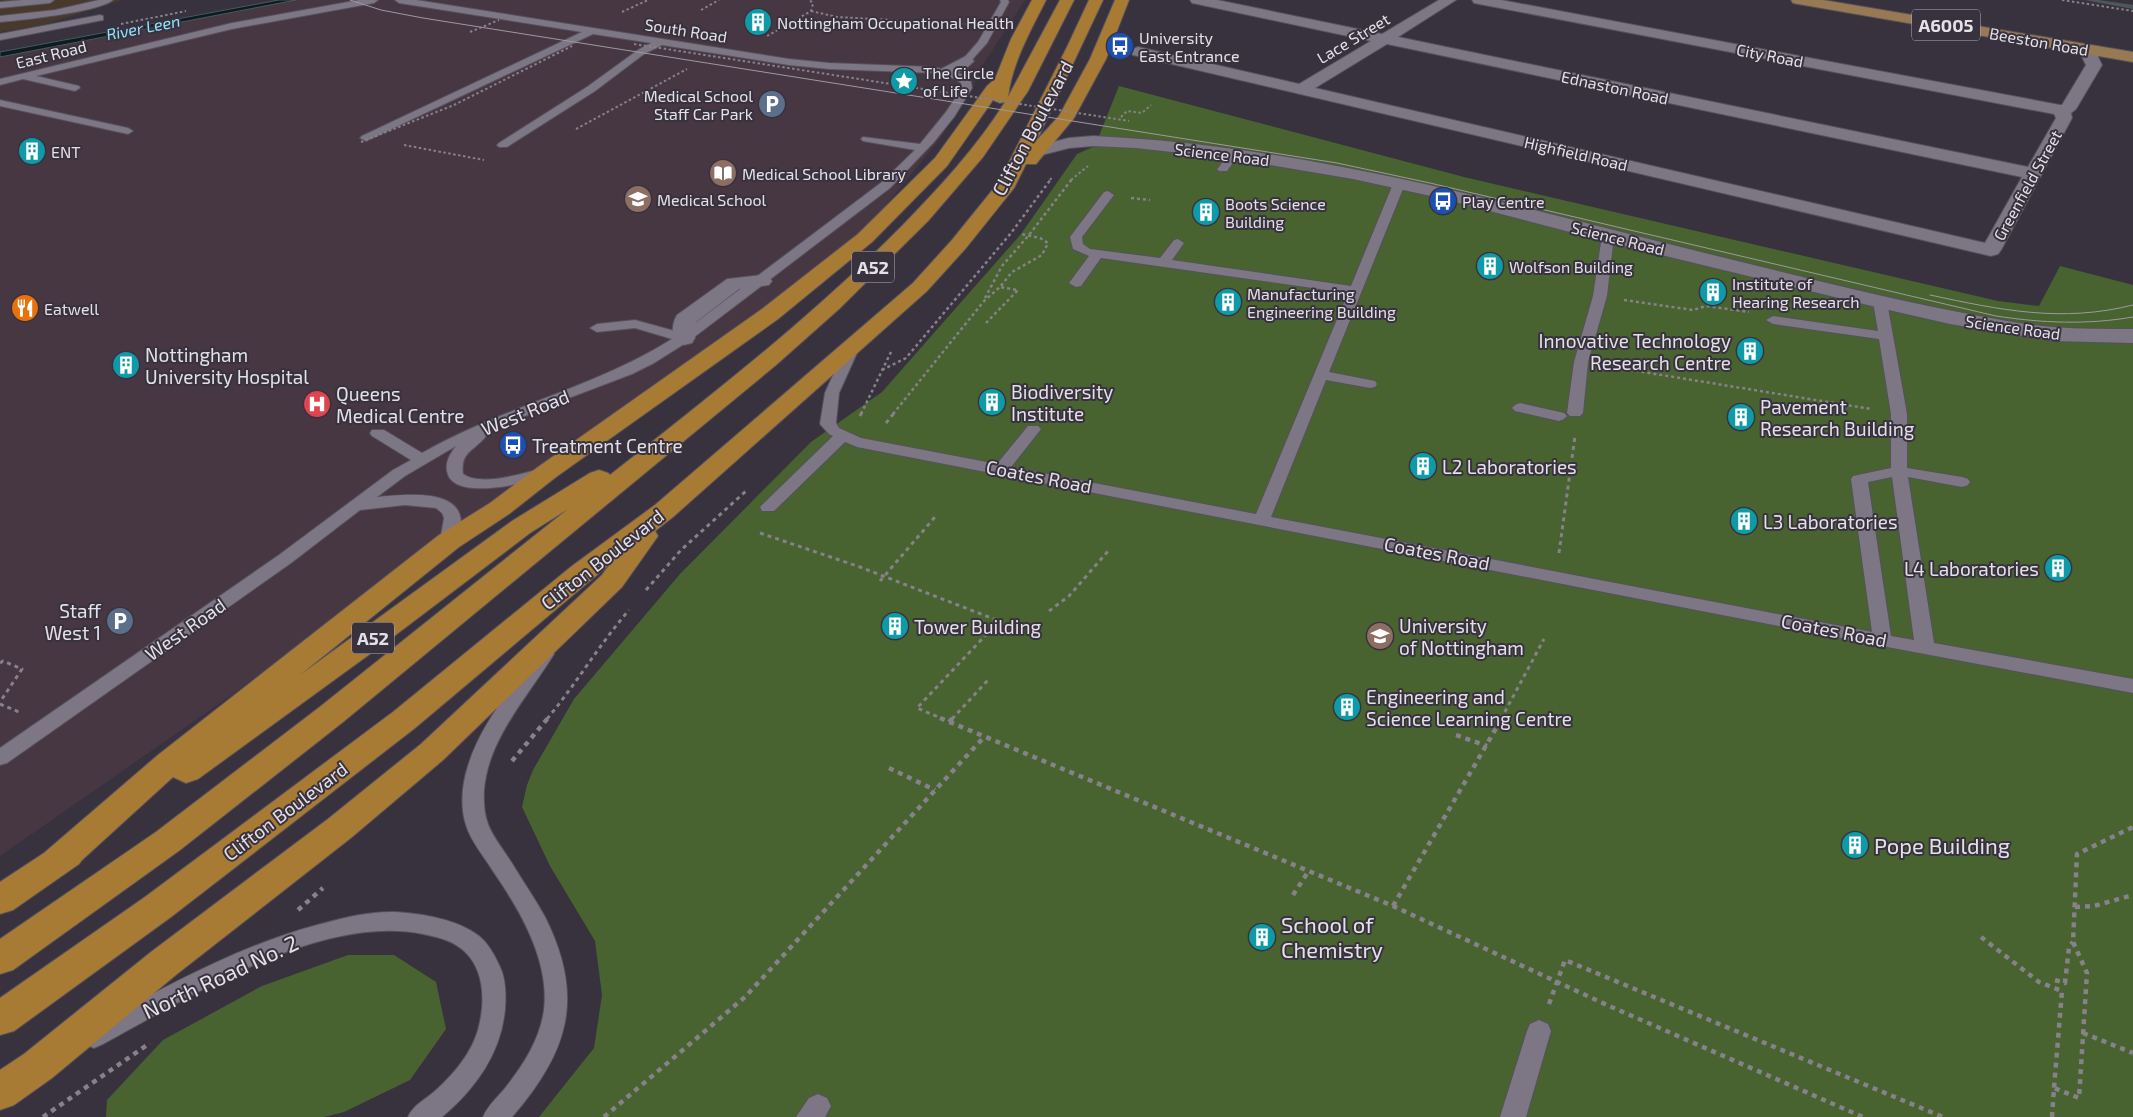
<svg xmlns="http://www.w3.org/2000/svg" width="2133" height="1117" viewBox="0 0 2133 1117" font-family="'Exo 2',sans-serif">
<style>
.industrial{fill:#48392c}
.medical{fill:#473742}
.green{fill:#48632f}
.water{fill:#0c1d22;stroke:#4d585d}
.lines{fill:none;stroke-linecap:round;stroke-linejoin:round}
.stream{fill:#4d585d;fill-rule:evenodd}
.lane-casing{stroke:#56515c;stroke-width:2}
.street-casing{stroke:#56515c;stroke-width:2}
.primary-casing{stroke:#56515c;stroke-width:2}
.highway-casing{stroke:#56515c;stroke-width:2}
.path-far3{stroke:#86818b;stroke-width:2;stroke-dasharray:2.5 2.5;stroke-linecap:butt}
.path-far2{stroke:#86818b;stroke-width:2.5;stroke-dasharray:3 3;stroke-linecap:butt}
.path-far1{stroke:#86818b;stroke-width:3;stroke-dasharray:4 4;stroke-linecap:butt}
.path{stroke:#86818b;stroke-width:4.5;stroke-dasharray:5 5;stroke-linecap:butt}
.lane{fill:#7d7684;fill-rule:evenodd}
.street{fill:#7d7684;fill-rule:evenodd}
.primary{fill:#977954;fill-rule:evenodd}
.highway{fill:#a87b34;fill-rule:evenodd}
.tram{stroke:#9d98a2;stroke-width:1}
.path-bridge-far1{stroke:#86818b;stroke-width:2;stroke-dasharray:2.5 2.5;stroke-linecap:butt}
.path-bridge{stroke:#86818b;stroke-width:3;stroke-dasharray:4 4;stroke-linecap:butt}
.labels{text-anchor:middle;dominant-baseline:central;stroke-width:4;stroke-linejoin:round;paint-order:stroke}
.far-poi-label{font-size:16px;fill:#e4e0e8;stroke:#38323e;text-anchor:start}
.far-water-label{font-size:16px;font-style:italic;fill:#8ee5fd;stroke:#38323e}
.far-street-label{font-size:16px;fill:#e4e0e8;stroke:#38323e}
.shield{fill:#38323e;stroke:#b0acb5;stroke-width:1}
.shield-label{font-size:18px;font-weight:bold;fill:#e4e0e8}
.street-label{font-size:19px;fill:#e4e0e8;stroke:#38323e}
.poi-label{font-size:19px;fill:#e4e0e8;stroke:#38323e;text-anchor:start}
.near-poi-label{font-size:22px;fill:#e4e0e8;stroke:#38323e;text-anchor:start}
.near-street-label{font-size:22px;fill:#e4e0e8;stroke:#38323e}
</style>
<rect width="100%" height="100%" fill="#38323e"/>
<path class="industrial" d="M0 0H123L42 25 0 32Z"/>
<path class="medical" d="M296 0H1025L980 69 973 87 939 140 860 237 777 303 436 544 236 692 0 856V57Z"/>
<g class="green">
<path d="M1119 86 1464 177 1998 301 2039 306 2060 266 2133 285V1117H539L594 1048 602 995 595 941 550 866 522 807 527 785 533 770 574 699 680 574 811 442 882 392 1021 234 1077 154 1095 146Z"/>
<path d="M348 955H394L436 982 446 1029 410 1080 344 1112 324 1117H106L107 1100 163 1040 262 986Z"/>
</g>
<path class="water" d="M279 0H296L0 57V52Z"/>
<g class="lines">
<path class="stream" d="M2085 0H2099L2133 5V9Z"/>
<g class="lane-casing">
<g id="lane">
<path d="M23 0H54L50 3 0 8V2Z"/>
<path d="M99 0H113C99 12 22 20 0 22V16L55 10Z"/>
<path d="M359 0H378L374 3 232 29 36 76 79 86 80 88 75 91 23 79 0 85V79L232 23Z"/>
<path d="M395 0H416L789 59 829 63 934 67 964 75 971 82 972 88 954 117 934 142 890 188 689 341 654 363 632 374 553 404 484 434 486 436C475 451 460 451 463 474 482 487 523 473 544 468L550 470 552 473 550 476C529 482 452 503 447 471 445 461 451 453 456 446L405 476 377 497C400 495 460 487 461 522 461 530 459 538 455 545L449 546 443 545 440 541 444 518 442 513 436 508 405 505 360 510 291 563 7 763 0 765V748L279 555 393 470 411 460 372 436 370 433 372 430H384L422 453C502 407 594 388 672 339L635 328 597 332 590 328 597 324 635 320 682 333 882 182 915 150 863 141 861 139 863 137 920 144 946 112 962 88 961 83 956 79 934 73 829 69 789 65 662 45 644 54 595 91 507 147H499L497 145 499 143 587 87 638 50 651 43 593 34 366 141 360 138 362 136 582 32 399 3Z"/>
<path d="M1000 0H1008L1009 2 987 43 969 63H963V59L978 42 1001 2Z"/>
<path d="M100 15 103 16V20L0 40V34Z"/>
<path d="M0 100 128 128 133 131 128 134 0 106Z"/>
<path d="M1234 151 1240 154 1238 156 1227 171H1219L1217 169 1219 167 1230 152Z"/>
<path d="M1399 180 1405 184 1329 372 1370 380 1375 381 1377 384 1375 387 1370 388 1326 380 1271 517 1872 632 1851 479 1853 476 1891 468V414L1879 339 1773 324 1766 320 1773 316 1878 331 1873 302 1880 298 1887 302 1907 414V468L1962 477 1968 479 1970 482 1968 485 1962 487 1908 477 1934 643 2133 679V693L1882 646 857 447 845 442 774 511H762L760 507 833 436 829 434 820 424 825 393 847 344 849 341H859L861 344 839 393 836 423 839 428 861 438 997 464 1028 426H1038L1041 429 1011 467 1256 514 1348 293 1101 258 1081 286 1076 287 1069 283 1089 256 1073 249 1070 237 1104 192 1108 191 1114 195 1082 237 1083 244 1090 249 1160 258 1174 240 1178 239 1184 243 1172 260 1351 286 1393 184ZM1892 477 1914 640 1891 636 1868 482Z"/>
<path d="M1608 232 1614 236 1607 296 1588 362 1583 413 1580 416H1570L1567 413 1574 362 1593 296 1602 236Z"/>
<path d="M1520 403 1564 413 1567 416 1564 419 1559 421 1515 411 1512 408 1515 405Z"/>
<path d="M545 648 552 650 554 654C528 696 488 739 484 790 482 828 495 836 513 865 524 883 535 899 545 917 585 997 569 1051 512 1117H483C488 1105 498 1097 506 1087 524 1064 540 1039 544 1010 550 961 520 910 493 871 484 856 471 842 466 825 460 807 462 784 468 766 480 725 514 685 538 650Z"/>
<path d="M396 912C423 914 457 919 479 936 489 944 495 956 500 967 506 980 506 995 505 1009 501 1054 475 1089 442 1117H408C413 1105 425 1100 435 1091 453 1075 471 1054 478 1030 486 1001 485 965 459 947 448 939 436 937 423 934 321 913 190 997 103 1044L94 1048 85 1044 82 1037 85 1030C160 990 235 947 317 925 343 918 369 911 396 912Z"/>
<path d="M1539 1020 1548 1024 1551 1031 1526 1117H1500L1527 1031 1530 1024Z"/>
<path d="M818 1094 827 1098 831 1106 825 1117H796L809 1098Z"/>
</g>
</g>
<g class="street-casing">
<g id="street">
<path d="M1190 0H1217L1382 34 1439 0H1456L1398 37 2028 167 2056 118 2054 114 1479 4 1474 3 1472 0H1501L2060 105H2062L2086 65 2082 57 2090 47H2100L2103 50 2098 57 2102 65 2076 109 2071 113 2072 118 2001 250 1998 254 1991 256 1133 55 1130 52 1133 49 1138 47 1299 84 1371 41 1197 4 1192 3ZM1387 44 2022 177 1985 243 1315 88Z"/>
<path d="M966 56 971 58 974 61C967 69 952 78 941 75L939 72 941 69Z"/>
<path d="M1093 136C1323 146 1544 215 1766 268 1835 285 1904 302 1974 315 2000 320 2027 325 2053 327 2080 329 2106 329 2133 329V343L2053 341 1950 324 1880 308 1608 242 1440 198 1353 179 1234 159 1136 148 1093 146 1069 148 1038 156 1032 155 1029 151 1032 147 1069 138Z"/>
<path d="M762 275 769 277 772 281 769 285 739 289 696 322 695 338 692 343 684 345 676 343C671 335 672 323 677 315L727 279Z"/>
</g>
</g>
<g class="primary-casing">
<path id="primary" d="M1791 0H1823L2133 52V62L1798 4 1793 3Z"/>
</g>
<g class="highway-casing">
<g id="highway">
<path d="M1032 0H1046C1031 30 1012 63 1008 97L1060 0H1074L1028 91 983 157 928 221 839 309 776 365 343 722 180 850 13 970 0 974V939L156 832 321 706 568 509 530 533 385 643 198 779 186 783 173 777 82 860 79 864 13 910 0 914V882L44 853 158 755 439 535 490 503 538 467 762 309 858 234 935 158 987 86 995 79 1011 39ZM993 100 1000 103 1005 102C977 147 939 188 901 227 811 318 710 396 610 475L608 473 599 470 590 473 512 521 300 675 459 547 509 514 556 477 778 319 872 242 947 166Z"/>
<path d="M1089 0H1103L1037 140 1059 116 1090 59 1115 0H1129L1106 59 1074 118 1036 164H1026L1014 188 966 248 927 291 673 517 655 531 658 536 622 587 443 760 352 837 177 974 52 1078 14 1105 0 1110V1070L24 1054 151 952 328 819 421 744 602 575 610 564 415 728 171 917 14 1031 0 1035V998L145 897 393 712 572 566 655 505 913 283 952 240 999 182 1068 45Z"/>
</g>
</g>
<g class="path-far3">
<path d="M2062 0 2133 11"/>
<path d="M701 10 719 0"/>
<path d="M811 11 837 17 967 24"/>
<path d="M622 12 648 0"/>
<path d="M121 24 186 11"/>
<path d="M767 36 811 11 813 4 810 0"/>
<path d="M1121 117 1127 111 1142 113 1151 105"/>
<path d="M576 129 687 69"/>
<path d="M404 145 484 160"/>
<path d="M1050 180 1053 176"/>
<path d="M1071 180 1088 166"/>
</g>
<g class="path-far2">
<path d="M1131 198 1150 200"/>
<path d="M985 298 1002 266 1029 235 1072 179"/>
<path d="M1624 300 1693 310 1706 306 1749 312"/>
<path d="M986 323 1018 290 1000 287"/>
<path d="M1606 366 1871 409"/>
<path d="M882 370 906 358 1011 233 1051 179"/>
<path d="M861 414 891 352"/>
<path d="M893 414 984 301 1000 287 1012 272 1042 255 1048 243 1040 238 1021 234"/>
</g>
<g class="path-far1">
<path d="M860 416 862 412"/>
<path d="M886 423 895 412"/>
<path d="M760 533 860 567 999 621 917 708 943 719"/>
<path d="M1559 553 1575 436"/>
<path d="M646 590 681 550 746 491"/>
<path d="M1049 611 1069 596 1109 550"/>
<path d="M0 663 3 661 22 669 0 702"/>
<path d="M0 704 19 712"/>
<path d="M547 719C576 684 599 645 629 610"/>
<path d="M952 719 989 679"/>
<path d="M1501 719 1544 639"/>
</g>
<g class="path">
<path d="M940 718 1393 906 1607 1005 1863 1117"/>
<path d="M949 722 953 718"/>
<path d="M1456 735 1487 746"/>
<path d="M512 761 548 718"/>
<path d="M889 768 935 790"/>
<path d="M1293 895 1308 872"/>
<path d="M1393 906 1502 718"/>
<path d="M2075 907 2094 906 2133 895"/>
<path d="M298 910 323 888"/>
<path d="M1981 937 2039 982 2062 991 2054 1088"/>
<path d="M2055 980 2065 983 2069 947 2073 942"/>
<path d="M1549 1004 1565 960 1943 1117"/>
<path d="M2083 1033 2133 1053"/>
<path d="M43 1117 150 1043"/>
<path d="M604 1117 745 997 984 737"/>
<path d="M2052 1117 2054 1088 2079 1098 2087 973 2073 942 2077 854 2133 827"/>
</g>
<use href="#lane" class="lane"/>
<use href="#street" class="street"/>
<use href="#primary" class="primary"/>
<use href="#highway" class="highway"/>
<g class="tram">
<path d="M350 0 381 10 423 18 1337 163 1430 183 1996 316C2042 323 2087 325 2133 317"/>
<path d="M1930 295C2000 310 2062 323 2133 305"/>
</g>
<g class="path-bridge-far1">
<path d="M470 32 499 20"/>
<path d="M634 44 1129 121"/>
<path d="M361 142 454 105 572 46"/>
</g>
<path class="path-bridge" d="M880 581 935 517"/>
</g>
<defs>
<g id="building-disc" transform="scale(1.4375)"><circle r="9.5" fill="#0f9aa8" stroke="#38323e"/><path d="M-4-6H4V6H1V3H-1V6H-4ZM-2.5-4.3h1.7v1.8h-1.7ZM.8-4.3h1.7v1.8H.8ZM-2.5-1h1.7V.8h-1.7ZM.8-1h1.7V.8H.8Z" fill="#fff"/></g>
<g id="bus-disc" transform="scale(1.4375)"><circle r="9.5" fill="#1a4fb4" stroke="#38323e"/><path d="M-5-6H5V4H4V6H2V4H-2V6H-4V4H-5ZM-3.5-4V0h7V-4ZM-3.5 1.2v1.5H-2V1.2ZM2 1.2v1.5H3.5V1.2Z" fill="#fff"/></g>
<g id="sight-disc" transform="scale(1.4375)"><circle r="9.5" fill="#0f9aa8" stroke="#38323e"/><path d="M0-6L1.8-2.2L6-1.7L2.9 1.2L3.7 5.4L0 3.3L-3.7 5.4L-2.9 1.2L-6-1.7L-1.8-2.2Z" fill="#fff"/></g>
<g id="parking-disc" transform="scale(1.4375)"><circle r="9.5" fill="#5c6f8a" stroke="#38323e"/><path d="M-3.5-5.5H1a3.5 3.5 0 0 1 0 7H-1V5.5H-3.5ZM-1-3.4V-.6H.8a1.4 1.4 0 0 0 0-2.8Z" fill="#fff"/></g>
<g id="library-disc" transform="scale(1.4375)"><circle r="9.5" fill="#8d6e63" stroke="#38323e"/><path d="M-6-4Q-3-5.5-.7-3.5V5Q-3 3-6 4ZM6-4Q3-5.5 .7-3.5V5Q3 3 6 4Z" fill="#fff"/></g>
<g id="university-disc" transform="scale(1.4375)"><circle r="9.5" fill="#8d6e63" stroke="#38323e"/><path d="M0-5L7-2L0 1L-7-2ZM-4 1L0 2.5L4 1V4Q0 6-4 4Z" fill="#fff"/></g>
<g id="restaurant-disc" transform="scale(1.4375)"><circle r="9.5" fill="#e8710a" stroke="#38323e"/><path d="M-5-6h1v4h1v-4h1v4h1v-4h1v5L-1.5 .5V6h-2V.5L-5-1ZM5-6V6H3V1.5H1.5Q1.5-4 5-6Z" fill="#fff"/></g>
<g id="hospital-disc" transform="scale(1.4375)"><circle r="9.5" fill="#e0444e" stroke="#38323e"/><path d="M-5-5h3v3.5h4V-5h3V5h-3V1.5h-4V5h-3Z" fill="#fff"/></g>
</defs>
<g fill-rule="evenodd">
<use href="#building-disc" x="758" y="22"/>
<use href="#bus-disc" x="1120" y="46"/>
<use href="#sight-disc" x="904" y="81"/>
<use href="#parking-disc" x="772" y="104"/>
<use href="#building-disc" x="32" y="151"/>
<use href="#library-disc" x="723" y="173"/>
<use href="#university-disc" x="638" y="199"/>
<use href="#bus-disc" x="1443" y="201"/>
<use href="#building-disc" x="1206" y="212"/>
<use href="#building-disc" x="1490" y="266"/>
<use href="#building-disc" x="1713" y="292"/>
<use href="#building-disc" x="1228" y="302"/>
<use href="#restaurant-disc" x="25" y="308"/>
<use href="#building-disc" x="1750" y="351"/>
<use href="#building-disc" x="126" y="365"/>
<use href="#building-disc" x="992" y="402"/>
<use href="#hospital-disc" x="317" y="404"/>
<use href="#building-disc" x="1741" y="417"/>
<use href="#bus-disc" x="513" y="445"/>
<use href="#building-disc" x="1423" y="466"/>
<use href="#building-disc" x="1744" y="521"/>
<use href="#building-disc" x="2058" y="568"/>
<use href="#parking-disc" x="120" y="621"/>
<use href="#building-disc" x="895" y="626"/>
<use href="#university-disc" x="1380" y="636"/>
<use href="#building-disc" x="1347" y="707"/>
<use href="#building-disc" x="1855" y="845"/>
<use href="#building-disc" x="1262" y="937"/>
</g>
<g class="labels">
<g class="far-poi-label">
<text x="777" y="22">Nottingham Occupational Health</text>
<text x="1139" y="37">University<tspan x="1139" dy="18">East Entrance</tspan></text>
<text x="923" y="72">The Circle<tspan x="923" dy="18">of Life</tspan></text>
<text x="753" y="95" text-anchor="end">Medical School<tspan x="753" dy="18">Staff Car Park</tspan></text>
<text x="51" y="151">ENT</text>
<text x="742" y="173">Medical School Library</text>
<text x="657" y="199">Medical School</text>
<text x="1462" y="201">Play Centre</text>
<text x="1225" y="203">Boots Science<tspan x="1225" dy="18">Building</tspan></text>
<text x="1509" y="266">Wolfson Building</text>
<text x="1732" y="283">Institute of<tspan x="1732" dy="18">Hearing Research</tspan></text>
<text x="1247" y="293">Manufacturing<tspan x="1247" dy="18">Engineering Building</tspan></text>
<text x="44" y="308">Eatwell</text>
</g>
<g class="far-water-label">
<text transform="translate(143 27) rotate(-11)">River Leen</text>
</g>
<g class="far-street-label">
<text transform="translate(686 30) rotate(9)">South Road</text>
<text transform="translate(1353 38) rotate(-31)">Lace Street</text>
<text transform="translate(2039 41) rotate(10)">Beeston Road</text>
<text transform="translate(51 54) rotate(-14)">East Road</text>
<text transform="translate(1770 55) rotate(11)">City Road</text>
<text transform="translate(1615 87) rotate(12)">Ednaston Road</text>
<text transform="translate(1576 153) rotate(13)">Highfield Road</text>
<text transform="translate(1222 154) rotate(7)">Science Road</text>
<text transform="translate(2027 185) rotate(-61)">Greenfield Street</text>
<text transform="translate(1618 238) rotate(14)">Science Road</text>
<text transform="translate(2013 327) rotate(8)">Science Road</text>
</g>
<g class="shield">
<rect x="1912" y="9.5" width="68" height="31" rx="4"/>
<rect x="852" y="251.5" width="42" height="31" rx="4"/>
<rect x="352" y="622.5" width="42" height="31" rx="4"/>
</g>
<g class="shield-label">
<text x="1946" y="25">A6005</text>
<text x="873" y="267">A52</text>
<text x="373" y="638">A52</text>
</g>
<g class="street-label">
<text transform="translate(1032 128) rotate(-62)">Clifton Boulevard</text>
<text transform="translate(525 412) rotate(-22)">West Road</text>
<text transform="translate(1039 476) rotate(11)">Coates Road</text>
<text transform="translate(1437 553) rotate(11)">Coates Road</text>
<text transform="translate(602 559) rotate(-38)">Clifton Boulevard</text>
<text transform="translate(185 629) rotate(-35)">West Road</text>
<text transform="translate(1834 630) rotate(11)">Coates Road</text>
<text transform="translate(285 811) rotate(-37)">Clifton Boulevard</text>
</g>
<g class="poi-label">
<text x="1731" y="340" text-anchor="end">Innovative Technology<tspan x="1731" dy="22">Research Centre</tspan></text>
<text x="145" y="354">Nottingham<tspan x="145" dy="22">University Hospital</tspan></text>
<text x="1011" y="391">Biodiversity<tspan x="1011" dy="22">Institute</tspan></text>
<text x="336" y="393">Queens<tspan x="336" dy="22">Medical Centre</tspan></text>
<text x="1760" y="406">Pavement<tspan x="1760" dy="22">Research Building</tspan></text>
<text x="532" y="445">Treatment Centre</text>
<text x="1442" y="466">L2 Laboratories</text>
<text x="1763" y="521">L3 Laboratories</text>
<text x="2039" y="568" text-anchor="end">L4 Laboratories</text>
<text x="101" y="610" text-anchor="end">Staff<tspan x="101" dy="22">West 1</tspan></text>
<text x="1399" y="625">University<tspan x="1399" dy="22">of Nottingham</tspan></text>
<text x="914" y="626">Tower Building</text>
<text x="1366" y="696">Engineering and<tspan x="1366" dy="22">Science Learning Centre</tspan></text>
</g>
<g class="near-poi-label">
<text x="1874" y="845">Pope Building</text>
<text x="1281" y="924">School of<tspan x="1281" dy="25">Chemistry</tspan></text>
</g>
<g class="near-street-label">
<text transform="translate(220 976) rotate(-25)">North Road No. 2</text>
</g>
</g>
</svg>
